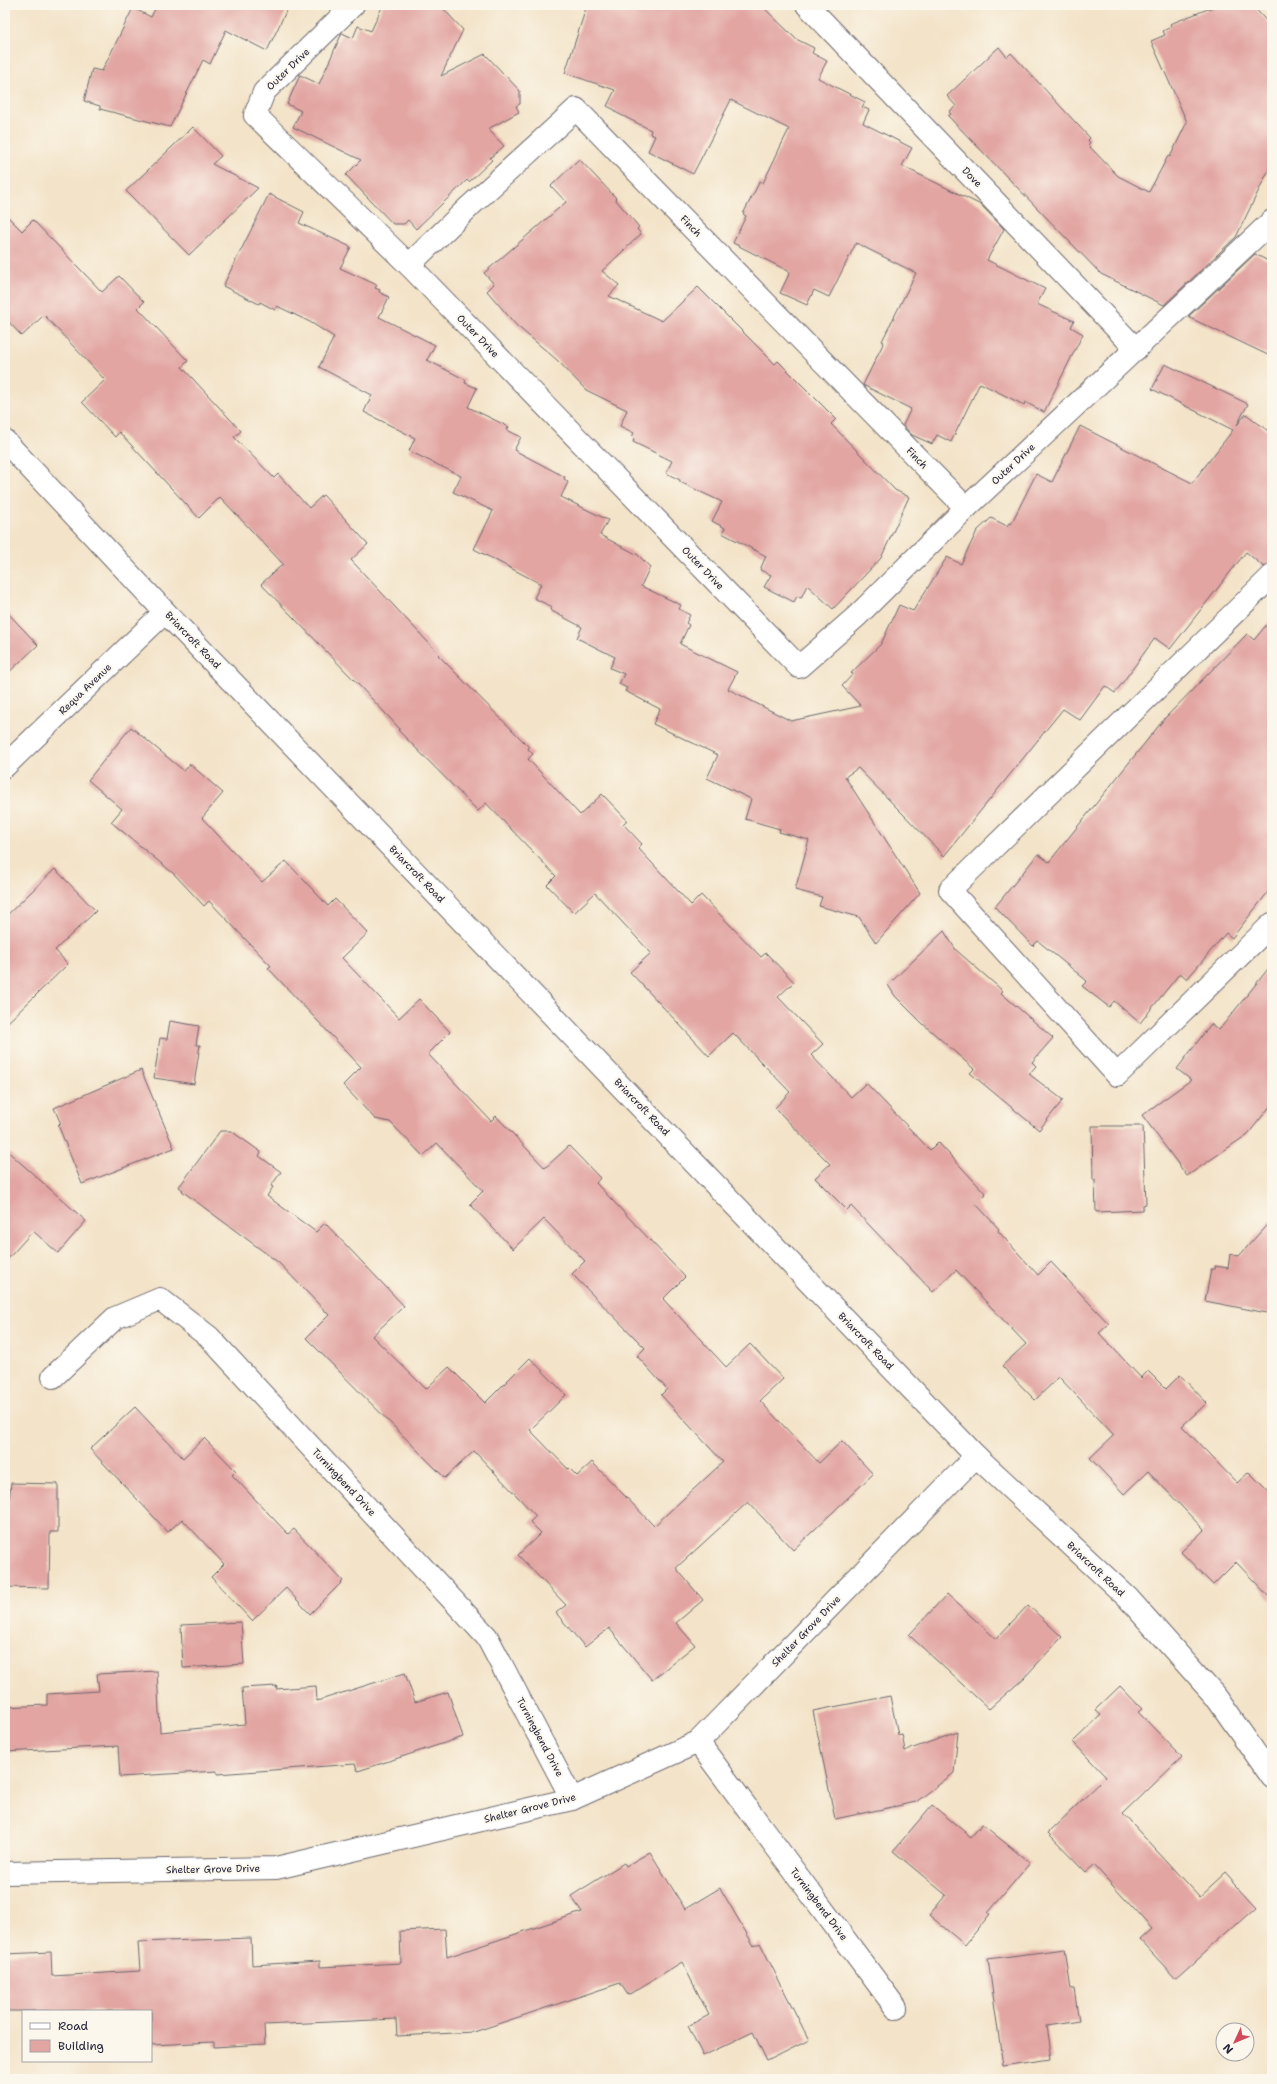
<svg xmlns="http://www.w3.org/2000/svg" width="1277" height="2084" viewBox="0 0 1277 2084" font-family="'Shantell Sans',sans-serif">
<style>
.building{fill:#e2a5a2}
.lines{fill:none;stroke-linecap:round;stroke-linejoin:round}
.minor-casing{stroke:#6b666c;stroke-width:24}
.minor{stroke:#fff;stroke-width:22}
.labels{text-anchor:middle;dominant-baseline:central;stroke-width:4;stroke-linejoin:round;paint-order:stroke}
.street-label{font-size:10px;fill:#22223b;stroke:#fbf7ec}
</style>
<rect width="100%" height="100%" fill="#fbf7ec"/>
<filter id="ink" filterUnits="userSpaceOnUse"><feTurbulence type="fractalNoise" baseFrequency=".025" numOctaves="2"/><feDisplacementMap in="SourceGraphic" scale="8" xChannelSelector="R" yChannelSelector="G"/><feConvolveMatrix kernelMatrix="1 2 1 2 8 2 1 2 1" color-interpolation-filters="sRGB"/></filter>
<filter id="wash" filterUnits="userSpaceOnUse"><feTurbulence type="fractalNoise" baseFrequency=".012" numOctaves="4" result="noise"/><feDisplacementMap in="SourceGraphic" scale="16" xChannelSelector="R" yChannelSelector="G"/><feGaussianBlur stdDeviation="0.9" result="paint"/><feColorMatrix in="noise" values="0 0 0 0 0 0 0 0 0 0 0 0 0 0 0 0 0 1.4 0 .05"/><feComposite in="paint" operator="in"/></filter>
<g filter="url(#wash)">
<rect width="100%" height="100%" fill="#f3e3c8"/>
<g id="blocks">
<g class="building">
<path d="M157 5H289L267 51 226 30 210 64 203 60 170 127 100 109V106L84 101 92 69 102 71 133 8 151 17Z"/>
<path d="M383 5H440L463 30 441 76 485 54 520 91V104L516 106 519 112 488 129 504 146 490 158 492 160 469 182 467 180 416 229 408 220 404 224H393L346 175 361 160 293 127 301 111 287 104 300 75 319 84 342 33 353 38 358 26 371 31Z"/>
<path d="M587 5H761L796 39 814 48 812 53 827 61 818 78 865 102 862 107 869 110 863 123 912 148 902 166 981 205 1004 229 987 260 1045 289 1037 304 1074 321 1071 327 1083 334 1044 412 1025 402 1024 405 980 383 951 442 937 435 932 444 912 435 903 425 911 409 863 385 884 342 882 341 916 273 856 243 829 297 814 290 807 305 780 293 790 272 733 243 746 216 743 214 760 181 763 183 789 129 731 100 693 174 648 151 655 136 650 134 651 130 615 112V110L607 106 615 90 565 73Z"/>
<path d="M1218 5H1252L1272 27V163L1236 237 1164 305 1101 274 948 116 951 114 949 112 956 106 947 96 999 47 1007 57 1011 53 1090 138 1088 140 1090 143 1088 145 1118 176 1149 192 1168 156 1170 157 1187 122 1151 41 1165 35 1163 31 1171 27 1170 24Z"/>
<path d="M193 127 221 156 212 164 258 188 189 255 126 191Z"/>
<path d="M579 159 616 198 615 199 639 227 637 229 641 234 602 271 619 285 609 296 662 321 698 287 775 364 778 361 836 419 831 424 895 490 909 497 881 558 833 609 807 585 801 598 797 596 794 602 764 587 771 575 760 570 766 556 722 533 725 528 712 521 722 502 680 482V480L666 473 672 461 633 442 634 439 632 437 634 433 620 426 627 410 586 390 557 360 516 325 487 291 494 284 484 273 566 202 551 186Z"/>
<path d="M269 194 304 212 299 223 351 247 340 268 377 285 375 288 380 290 379 292 389 297 379 317 435 345 427 360 466 380 465 383 477 388 468 407 509 427 507 430 521 437 514 450 565 477 564 479 568 482 561 497 608 520 600 535 638 555 650 567 641 586 681 605 679 609 690 615 686 623 689 625 680 644 737 672 728 689 791 721 861 706 842 686 853 674 851 673 881 644 899 605 913 611 947 557 961 564 977 531 991 518 1007 526 1009 523 1011 524 1036 474 1052 482 1080 426 1192 483 1233 430 1152 389 1165 364 1248 404 1237 425 1246 414 1272 434V564L1264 567 1246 552 1170 649 1155 638 1115 693 1105 686 1080 720 1063 709 944 856 858 768 845 777 920 893 876 943 859 917 819 906 822 897 795 890 809 840 779 832 780 829 745 819 751 799 707 778 718 755 653 724 660 709 625 691 627 688 619 684 624 674 610 668 615 657 577 638 582 627 550 610 552 607 534 598 541 584 474 549 493 511 453 492 461 476 409 451 415 438 364 412 372 395 319 367 334 337 310 322 277 306 275 310 260 302 259 304 223 286Z"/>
<path d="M5 214 22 231 33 220 102 292 119 276 144 302 138 308 188 361 182 367 241 431 234 437 274 478 278 474 309 508 323 495 368 544 351 560 439 654 438 655 529 747 528 749 533 754 528 759 580 815 602 794 627 820 623 824 642 844 638 848 691 905 701 895 761 957 766 953 794 982 778 997 823 1044 811 1055 851 1097 866 1083 930 1150 938 1142 986 1194 976 1204 999 1229 998 1231 1038 1275 1051 1262 1109 1324 1099 1333 1141 1378 1148 1371 1166 1389 1180 1375 1207 1403 1182 1426 1237 1483 1249 1472 1272 1495V1600L1236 1562 1213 1585 1181 1552 1204 1530 1148 1471 1124 1494 1090 1458 1114 1435 1059 1377 1035 1400 1002 1366 1026 1344 956 1270 933 1292 851 1206 847 1210 815 1178 830 1164 775 1108 790 1092 733 1033 709 1056 630 972 651 953 595 893 574 913 547 885 556 876 486 803 478 811 398 730 400 729 355 681 261 584 283 564 220 497 199 518 119 432 115 437 82 402 105 380 44 315 22 336 5 318Z"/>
<path d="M1255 254 1272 263V357L1188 317Z"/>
<path d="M5 610 38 645 5 676Z"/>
<path d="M1272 618V887L1232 938 1226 933 1187 979 1180 973 1140 1023 1114 1001 1109 1007 1082 986 1087 981 1038 941 1033 946 995 907 1038 854 1049 862 1165 718 1247 634 1254 640Z"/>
<path d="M131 727 184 771 190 764 223 793 202 818 262 882 286 861 328 906 335 899 368 933 342 958 399 1018 419 999 450 1032 428 1054 491 1121 496 1116 545 1168 569 1146 600 1178 596 1183 685 1277 663 1299 726 1367 750 1344 783 1379 760 1401 819 1463 842 1441 873 1474 793 1550 748 1502 676 1568 703 1600 676 1623 695 1645 652 1680 609 1628 585 1647 556 1613 566 1605 518 1555 541 1533 530 1522 536 1516 474 1451 445 1478 306 1338 329 1315 279 1263 182 1191 183 1190 179 1187 220 1131H231L261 1152 259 1156 281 1172 271 1186 273 1187 267 1196 316 1232 325 1223 404 1306 372 1336 426 1389 449 1367 485 1403 530 1358 566 1395 530 1430 568 1469 569 1468 577 1476 592 1462 654 1526 723 1462 661 1395 667 1389 637 1356 645 1348 572 1274 585 1261 544 1219 513 1249 470 1204 483 1191 437 1143 423 1156 390 1122 375 1119 343 1085 361 1067 268 968 271 966 209 901 204 906 174 874 111 822 122 809 88 780Z"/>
<path d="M55 869 96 911 55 950 68 964 5 1025V917Z"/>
<path d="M944 931 956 950 1003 991 1001 993 1053 1038 1032 1062 1036 1066 1029 1074 1063 1100 1039 1130 970 1073 974 1069 922 1023 895 996 888 985Z"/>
<path d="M1272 964V1104L1248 1134 1187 1176 1142 1115 1191 1080 1177 1069 1211 1024 1219 1030Z"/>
<path d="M170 1021 199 1026 196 1045H200L194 1084 154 1078 160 1038 167 1039Z"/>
<path d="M141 1070 174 1148 82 1184 58 1125 61 1124 54 1108Z"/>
<path d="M1092 1126H1143L1146 1204 1143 1205V1210L1096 1212 1095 1180H1093Z"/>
<path d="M5 1149 86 1221 58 1253 33 1231 5 1262Z"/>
<path d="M1272 1219V1314L1205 1301 1211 1269H1214L1215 1266 1228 1268 1230 1254 1239 1256Z"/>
<path d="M135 1407 183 1458 204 1438 236 1471 232 1475 288 1534 294 1529 343 1581 310 1614 286 1588 252 1621 211 1577 224 1564 182 1519 168 1532 90 1449Z"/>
<path d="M11 1483 58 1484V1532H50L49 1588 5 1587V1518H7Z"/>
<path d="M947 1594 996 1639 1028 1605 1062 1637 1024 1678 989 1709 909 1635Z"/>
<path d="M241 1622 244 1664 183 1668 181 1625Z"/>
<path d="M157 1671 160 1732 245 1724 242 1688 277 1686 276 1689 316 1686 317 1701 405 1673 415 1702 448 1692 463 1737 358 1771 355 1764 217 1774V1771L120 1777 118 1746 5 1752V1707L47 1705V1694L99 1691 97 1674Z"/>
<path d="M1120 1686 1142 1709 1138 1712 1182 1757 1123 1814 1199 1897 1225 1873 1256 1907 1176 1979 1140 1940 1152 1929 1094 1865 1086 1872 1048 1833 1106 1777 1073 1742 1101 1715 1095 1710Z"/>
<path d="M890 1696 898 1735 902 1734 905 1751 958 1732 954 1773 916 1802 835 1819 813 1711Z"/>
<path d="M932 1805 971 1837 982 1824 1030 1863 988 1913 990 1914 965 1945 929 1915 946 1895 893 1851Z"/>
<path d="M650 1852 685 1909 720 1888 754 1946 760 1943 809 2040 767 2061 753 2032 703 2056 688 2026 709 2015 682 1962 628 1995 620 1983 474 2032 397 2036 396 2019 264 2025 265 2044 214 2047V2042L151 2045V2011H5V1954L51 1952 52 1976 140 1971 138 1942 251 1938 252 1965 320 1961V1967L401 1963 400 1931 445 1929 447 1957 582 1912 571 1896 624 1863 626 1866Z"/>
<path d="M1065 1949 1071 1989H1074L1079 2021 1046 2026 1051 2059 1003 2066 988 1959Z"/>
</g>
</g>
</g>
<g filter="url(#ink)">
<use href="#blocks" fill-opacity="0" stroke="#6b666c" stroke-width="1"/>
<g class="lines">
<g class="minor-casing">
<g id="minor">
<path d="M353 5 264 92 255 115 409 265 799 667 857 616 966 508 1272 221"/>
<path d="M807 5 1136 349"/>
<path d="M409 265 470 206 576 109 966 508"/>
<path d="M5 441 165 612 976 1456 1128 1598 1216 1697 1272 1777"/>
<path d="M1272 576 950 890 1117 1075 1272 924"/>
<path d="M5 766 165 612"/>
<path d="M53 1377 115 1318 160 1299 209 1337 487 1637 572 1799"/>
<path d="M698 1742 896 2008"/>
<path d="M5 1873 276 1868 572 1799 698 1742 976 1456"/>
</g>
</g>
<use href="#minor" class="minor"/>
</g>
</g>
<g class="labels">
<g class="street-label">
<text transform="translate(288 69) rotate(-44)">Outer Drive</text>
<text transform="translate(972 177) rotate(46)">Dove</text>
<text transform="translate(691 226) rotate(46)">Finch</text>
<text transform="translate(478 336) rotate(46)">Outer Drive</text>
<text transform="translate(917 458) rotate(46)">Finch</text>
<text transform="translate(1013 464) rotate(-43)">Outer Drive</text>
<text transform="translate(703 568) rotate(46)">Outer Drive</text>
<text transform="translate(193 640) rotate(46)">Briarcroft Road</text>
<text transform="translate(85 689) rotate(-44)">Requa Avenue</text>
<text transform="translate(417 874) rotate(46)">Briarcroft Road</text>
<text transform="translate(642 1107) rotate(46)">Briarcroft Road</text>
<text transform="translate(866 1341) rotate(46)">Briarcroft Road</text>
<text transform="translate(344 1482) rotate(47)">Turningbend Drive</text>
<text transform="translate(1096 1569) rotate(43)">Briarcroft Road</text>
<text transform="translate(806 1631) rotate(-46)">Shelter Grove Drive</text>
<text transform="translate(540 1737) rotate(62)">Turningbend Drive</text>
<text transform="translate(530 1808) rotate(-14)">Shelter Grove Drive</text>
<text transform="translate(213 1869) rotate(-1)">Shelter Grove Drive</text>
<text transform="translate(819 1904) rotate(53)">Turningbend Drive</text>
</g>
</g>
<rect width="1277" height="2084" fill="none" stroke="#fbf7ec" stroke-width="20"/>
<rect x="22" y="2010" width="130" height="52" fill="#fbf7ec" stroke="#a4a2a5"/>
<rect x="30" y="2023" width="20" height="6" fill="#ffffff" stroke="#a4a2a5"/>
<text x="58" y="2030" font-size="12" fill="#22223b">Road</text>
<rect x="30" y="2040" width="20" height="12" fill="#e2a5a2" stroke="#a4a2a5"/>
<text x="58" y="2050" font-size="12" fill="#22223b">Building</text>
<g transform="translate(1235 2042) rotate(226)"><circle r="19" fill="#fbf7ec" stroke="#a4a2a5"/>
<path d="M0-3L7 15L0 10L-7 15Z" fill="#d1495b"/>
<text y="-6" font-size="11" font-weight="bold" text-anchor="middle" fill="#22223b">N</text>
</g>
</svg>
